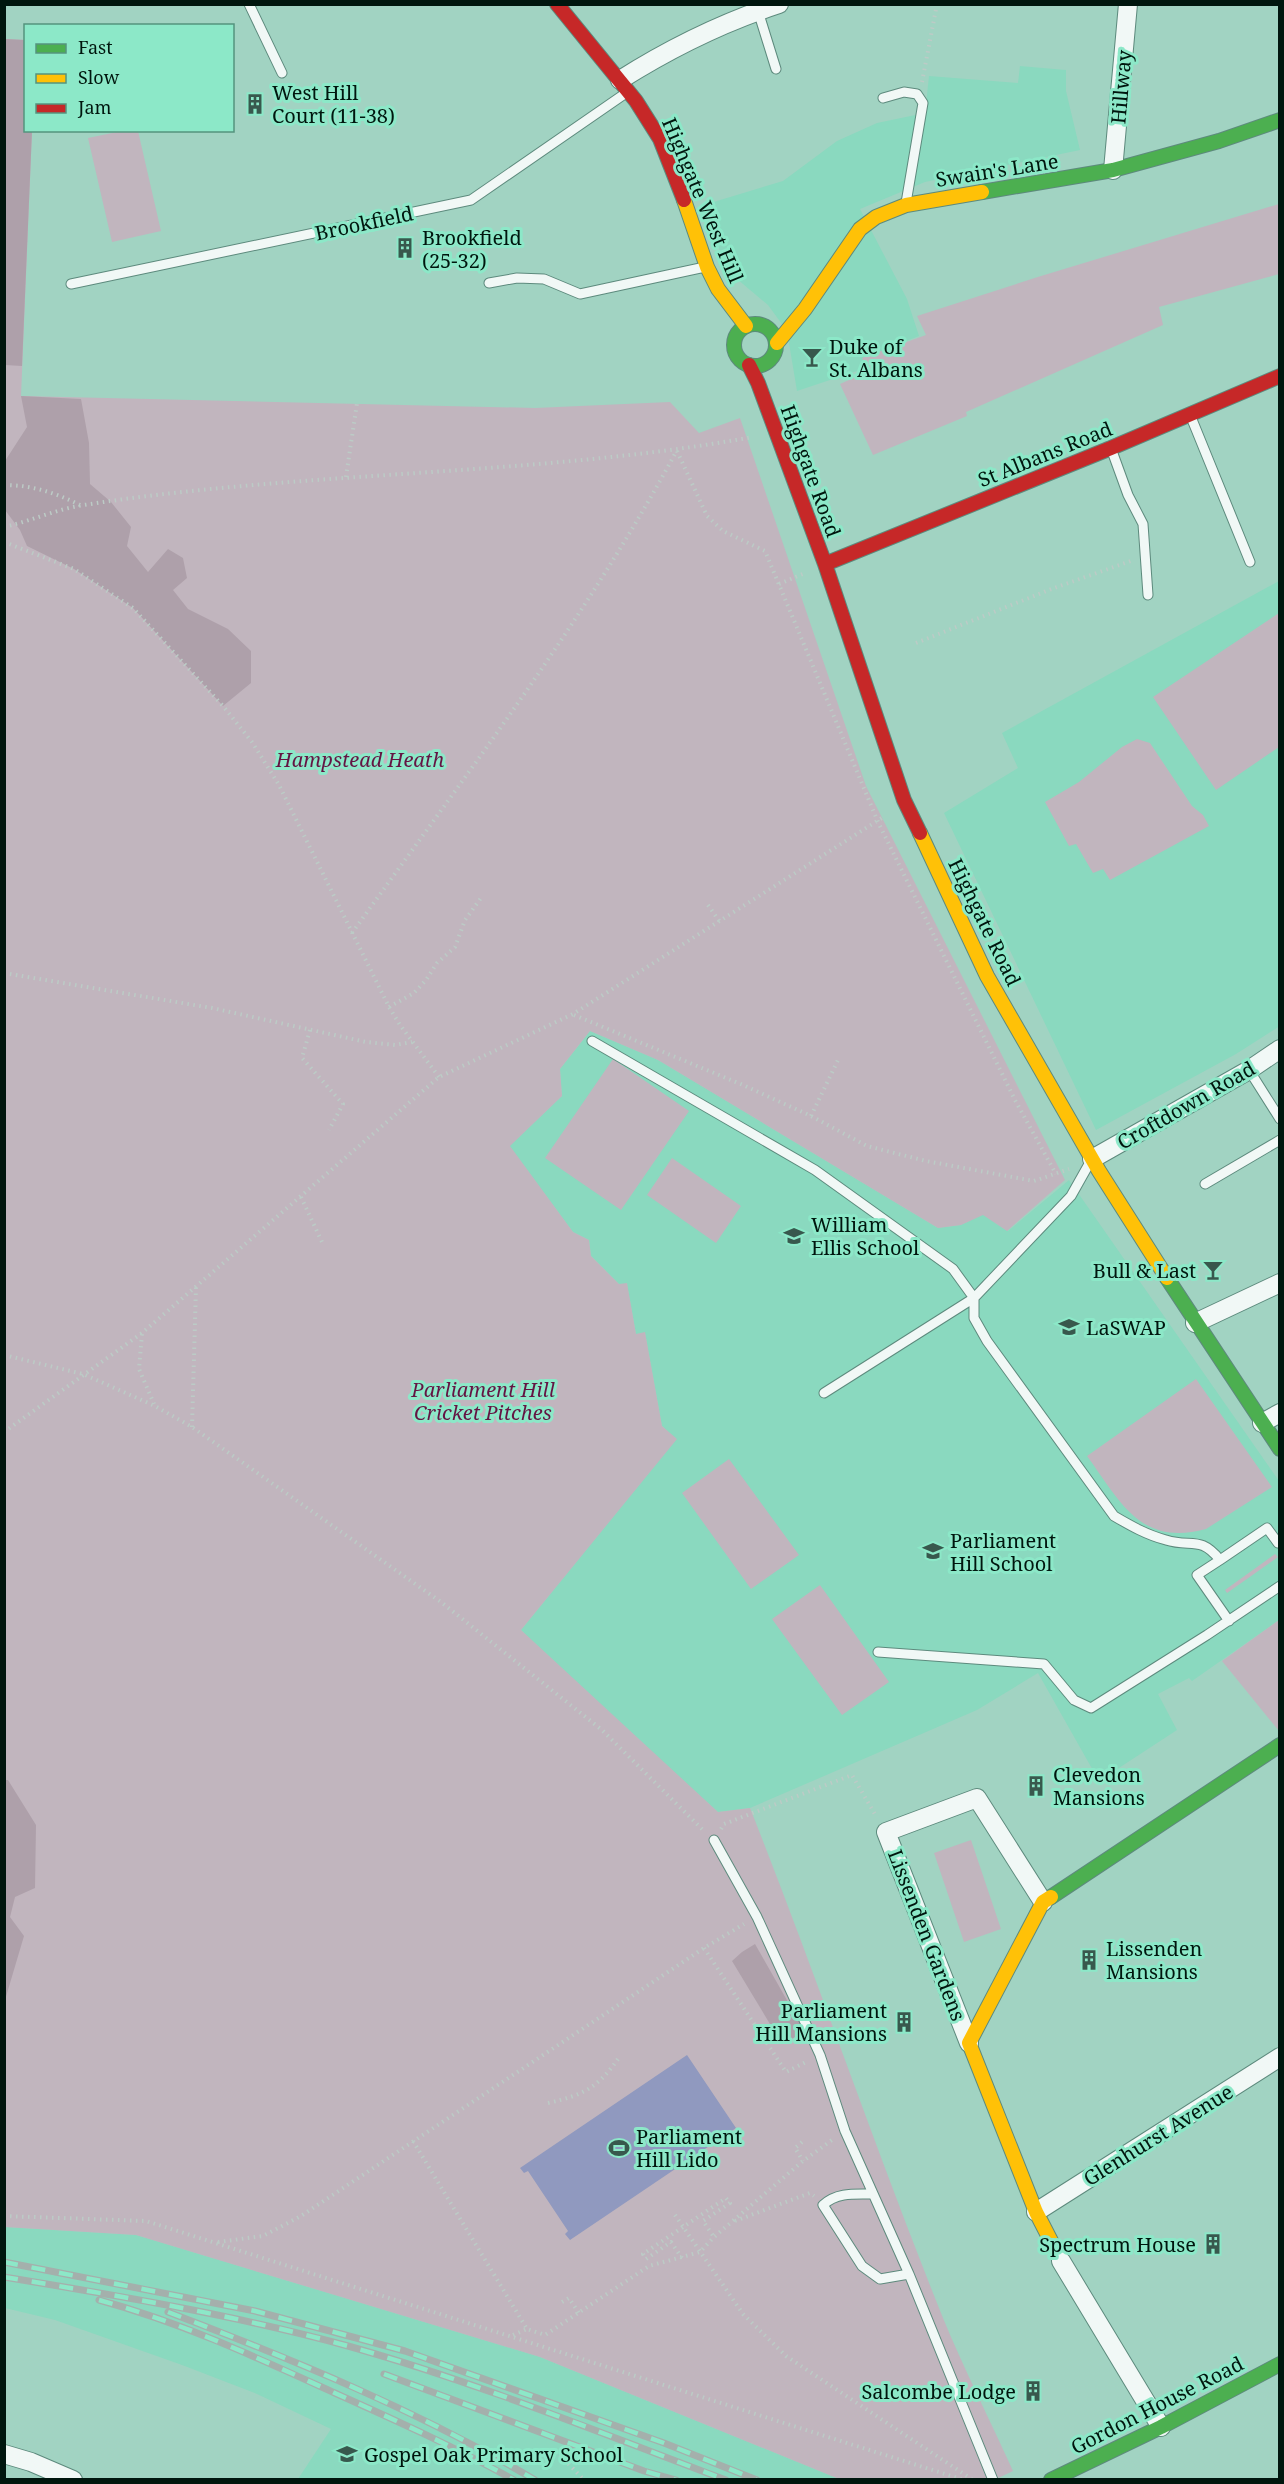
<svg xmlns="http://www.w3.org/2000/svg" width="1284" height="2484" viewBox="0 0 1284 2484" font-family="'Noto Serif',serif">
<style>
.built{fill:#8ad9bf}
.green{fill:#c1b5be}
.forest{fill:#aea0aa}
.water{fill:#9099bf}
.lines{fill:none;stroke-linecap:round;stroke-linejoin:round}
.lane-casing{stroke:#5d8a7d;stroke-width:11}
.street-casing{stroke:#5d8a7d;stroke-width:20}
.fast-casing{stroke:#5d8a7d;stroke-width:16}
.slow-casing{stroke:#5d8a7d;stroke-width:16}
.jam-casing{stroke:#5d8a7d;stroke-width:16}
.path{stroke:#bccbc6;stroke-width:4;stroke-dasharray:1.5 4.5;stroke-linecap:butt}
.lane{stroke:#f1f8f6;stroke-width:9}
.street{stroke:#f1f8f6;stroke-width:18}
.fast{stroke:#4caf50;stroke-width:14}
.slow{stroke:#ffc107;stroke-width:14}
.jam{stroke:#c62828;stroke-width:14}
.rail-casing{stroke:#a4b0ac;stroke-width:7}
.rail{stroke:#8ce8c8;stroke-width:4.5;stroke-dasharray:14;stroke-linecap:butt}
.labels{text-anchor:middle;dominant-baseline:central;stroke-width:6;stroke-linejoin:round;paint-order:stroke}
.street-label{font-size:20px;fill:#00160e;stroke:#8ce8c8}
.poi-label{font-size:20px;fill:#00160e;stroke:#8ce8c8;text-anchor:start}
.park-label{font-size:20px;font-style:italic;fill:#641443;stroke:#8ce8c8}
</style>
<rect width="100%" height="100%" fill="#a1d3c2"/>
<path class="built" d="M1020 66 1066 70V91L1080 150 925 182 860 209 907 299 919 336 863 358 866 368 797 391 787 331 768 305 724 268 707 204 783 181 837 141 877 123 925 113 929 76 1018 83Z
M1279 581 1280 1026 1236 1054 1096 1130 944 813 1018 768 1002 733Z
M590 1031 658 1060 938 1228 961 1225 983 1214 1008 1231 1069 1180 1279 1481V1620L1192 1681 1189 1678 1158 1694 1177 1730 1099 1781 1038 1673 977 1710 750 1808 718 1812 592 1699 521 1630 676 1439 662 1426 645 1333 636 1334 627 1284H619L591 1256 589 1240 573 1232 509 1146 562 1096 560 1069Z
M4 2227 136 2235 540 2357 839 2479H298L331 2429 257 2394 182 2365 55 2320 5 2308Z"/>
<path class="green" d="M5 39 25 40 26 130 32 131 21 396 535 408 670 402 699 433 740 418 866 786 1065 1180 1007 1231 983 1215 961 1225 938 1228 658 1060 590 1031 560 1069 562 1096 510 1146 573 1232 589 1240 591 1256 619 1284 627 1283 636 1334 645 1332 662 1426 677 1439 521 1630 718 1812 750 1808C817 1977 875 2149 943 2318 964 2369 990 2420 1013 2471L994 2480 839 2479 540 2357 136 2235 5 2227Z
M122 131H138L161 231 112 242 88 138Z
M1279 204V274L1159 307 1163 325 966 412 967 416 873 455 840 384 869 371 862 358 926 335 917 316 1041 276Z
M1279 613V747L1216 790 1153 697Z
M1137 739 1150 743 1192 806 1203 815 1209 826 1110 880 1103 869 1093 873 1076 844 1069 846 1045 802 1079 782 1122 747Z
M613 1059 689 1111 621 1210 545 1158Z
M672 1158 741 1206 716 1243 647 1195Z
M1196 1379 1272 1487 1206 1529C1140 1547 1120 1501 1087 1456Z
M729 1459 799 1555 751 1589 682 1493Z
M1275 1554 1278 1557 1227 1593 1225 1590Z
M820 1585 889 1682 842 1715 772 1619Z
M1279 1620V1731L1222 1661Z
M971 1840 1001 1929 964 1942 934 1853Z"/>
<path class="forest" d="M5 39 25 40 26 130 32 131 22 366 5 365Z
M21 396 81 399 89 443 90 484 111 502 131 527 127 546 148 572 168 549 183 558 187 578 173 590 188 609 228 629 251 651V683L223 706 133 608 74 569 27 546 20 530 5 510V461L27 427Z
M5 1780H8L36 1825 35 1888 15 1897 10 1917 24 1936 5 2000Z
M755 1944 805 2032 782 2044 732 1961 742 1952Z"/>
<path class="water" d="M687 2055 736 2128 570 2240 565 2234 568 2231 528 2171 524 2173 520 2168Z"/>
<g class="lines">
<g class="lane-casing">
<path id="lane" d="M249 4 282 73
M758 11 776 69
M883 98 904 92 917 94 923 103 906 203
M489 283 517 278 544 279 580 294 705 267
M71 284 471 200 626 93
M1191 417 1250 562
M1112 451 1128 495 1143 524 1148 595
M592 1041 815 1170 953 1269 974 1298 824 1393
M1249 1070 1280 1119
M1089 1164 1071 1196 974 1298V1318L987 1341 1114 1516C1131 1526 1147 1535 1166 1540 1191 1548 1200 1535 1220 1560L1267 1528 1278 1543
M1205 1184 1280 1140
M1220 1560 1197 1575 1229 1621
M878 1652 1044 1664 1074 1700 1091 1708 1207 1635 1280 1586
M714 1840 757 1917 820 2055 845 2131 909 2274 993 2480
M873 2194C855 2194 837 2192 823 2205L862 2266 880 2279 909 2274"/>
</g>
<g class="street-casing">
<path id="street" d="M620 80C669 49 724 22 779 4
M1113 170 1128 4
M1092 1159 1249 1070 1280 1049
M1195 1323 1280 1283
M1262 1423 1280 1413
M969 2043 886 1832 977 1798 1043 1902
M1036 2212 1280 2057
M1061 2261 1161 2427
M4 2454 31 2462 73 2480"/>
</g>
<g class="fast-casing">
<path id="fast" d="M982 192 1113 170 1219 141 1280 120
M734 345a21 21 0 1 1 42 0a21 21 0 1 1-42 0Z
M1167 1278 1280 1449
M1051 1897 1280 1745
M1051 2480 1161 2427 1280 2364"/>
</g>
<g class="slow-casing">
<path id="slow" d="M684 200 707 267 718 289 746 326
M777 343 805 309 860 229 876 217 906 205 982 192
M920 833 987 976 1099 1171 1167 1278
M1051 1897 1043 1902 969 2043 1036 2212 1053 2245"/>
</g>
<g class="jam-casing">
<path id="jam" d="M557 4 636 101 660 139 684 200
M749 365 758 383 825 564 904 800 920 833
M825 564 1111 448 1280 376"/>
</g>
<path class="path" d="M922 82 937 4
M677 451 707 516 723 531 765 551 878 822 1015 1100 1056 1174
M346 477 357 403
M4 485C32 485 56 493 80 505
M4 527C31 521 57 509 84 505 306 470 532 477 753 437
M4 542 74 569 133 608 223 706 252 742 279 785 389 1007 400 1025 439 1077
M779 584 805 573
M916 643 1054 588 1131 561
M708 905 720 922
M352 933C465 776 584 622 676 452
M4 973 212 1008 366 1042 395 1045 412 1042
M389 1007 414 993 426 980 437 963 455 947 465 920 481 898
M574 1015 743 1085 811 1116 867 1146 926 1161 1034 1181 1069 1169
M310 1030 302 1058 343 1104 329 1130
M811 1116 838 1060
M301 1197 322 1242
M142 1334 139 1369 154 1404
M4 1355 83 1374 155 1406 192 1427 441 1602 602 1730 705 1832
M192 1427 196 1287
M4 1432 142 1333 439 1077 573 1014 885 816
M721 1829 724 1824 852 1775 876 1816
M704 1948 786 2072 808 2061
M548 2103C584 2095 599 2087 620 2056
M413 2141 527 2329 545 2335 649 2266 700 2252 714 2237 803 2161 832 2140
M802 2142 795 2148 803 2161
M675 2215 743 2314 786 2356 973 2480
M4 2216 146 2221 964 2480
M735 2221 810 2193 814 2196
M218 2242 263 2236 301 2216 704 1948 744 1924
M682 2258 671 2242 646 2259 643 2254 726 2198 730 2203 703 2221 714 2237
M562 2302 569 2298 579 2313
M513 2335 527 2329
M560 2455 584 2480"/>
<use href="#lane" class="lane"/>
<use href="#street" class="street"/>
<use href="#fast" class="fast"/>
<use href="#slow" class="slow"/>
<use href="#jam" class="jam"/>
<g class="rail-casing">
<path id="rail" d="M4 2262 255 2311 405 2351 664 2443 757 2480
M4 2277C120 2296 235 2315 348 2346 476 2382 601 2433 726 2480
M99 2300C183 2323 258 2358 337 2394 397 2421 457 2448 514 2480
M168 2312C294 2360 419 2411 535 2480
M384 2374 644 2471 676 2480"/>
</g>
<use href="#rail" class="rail"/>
</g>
<defs>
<g id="building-bare" transform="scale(1.62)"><path d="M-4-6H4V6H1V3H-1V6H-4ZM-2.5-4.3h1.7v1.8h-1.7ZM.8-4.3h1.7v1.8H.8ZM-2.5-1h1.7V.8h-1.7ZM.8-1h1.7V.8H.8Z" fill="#38584d" stroke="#8ce8c8" stroke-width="2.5" paint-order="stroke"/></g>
<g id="bar-bare" transform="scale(1.62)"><path d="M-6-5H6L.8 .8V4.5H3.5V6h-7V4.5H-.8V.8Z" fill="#38584d" stroke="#8ce8c8" stroke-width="2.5" paint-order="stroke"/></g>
<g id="school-bare" transform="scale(1.62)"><path d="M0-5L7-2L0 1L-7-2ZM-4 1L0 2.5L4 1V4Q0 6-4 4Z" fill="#38584d" stroke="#8ce8c8" stroke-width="2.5" paint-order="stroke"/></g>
<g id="university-bare" transform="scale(1.62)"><path d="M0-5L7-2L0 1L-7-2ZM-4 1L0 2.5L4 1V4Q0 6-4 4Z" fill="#38584d" stroke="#8ce8c8" stroke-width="2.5" paint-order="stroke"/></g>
<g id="stadium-bare" transform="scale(1.62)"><path d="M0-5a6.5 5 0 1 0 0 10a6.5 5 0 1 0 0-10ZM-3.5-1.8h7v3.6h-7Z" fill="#38584d" stroke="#8ce8c8" stroke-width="2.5" paint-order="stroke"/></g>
</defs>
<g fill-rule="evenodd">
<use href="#building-bare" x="255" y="104"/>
<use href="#building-bare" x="405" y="248"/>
<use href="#bar-bare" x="812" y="357"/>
<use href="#school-bare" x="794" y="1236"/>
<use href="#bar-bare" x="1213" y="1270"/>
<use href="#university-bare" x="1069" y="1327"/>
<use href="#school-bare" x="933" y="1551"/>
<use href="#building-bare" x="1036" y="1786"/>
<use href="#building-bare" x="1089" y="1960"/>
<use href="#building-bare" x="904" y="2022"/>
<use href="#stadium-bare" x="619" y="2148"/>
<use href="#building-bare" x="1213" y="2244"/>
<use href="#building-bare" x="1033" y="2391"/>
<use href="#school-bare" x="347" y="2454"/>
</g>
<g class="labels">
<g class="street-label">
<text transform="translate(1121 87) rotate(-85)">Hillway</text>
<text transform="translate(997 170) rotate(-9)">Swain's Lane</text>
<text transform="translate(703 200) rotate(67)">Highgate West Hill</text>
<text transform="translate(364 223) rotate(-12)">Brookfield</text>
<text transform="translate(1045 454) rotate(-22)">St Albans Road</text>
<text transform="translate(811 471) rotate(70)">Highgate Road</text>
<text transform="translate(985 922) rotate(64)">Highgate Road</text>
<text transform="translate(1186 1105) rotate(-30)">Croftdown Road</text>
<text transform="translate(927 1935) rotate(69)">Lissenden Gardens</text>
<text transform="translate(1158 2135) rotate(-32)">Glenhurst Avenue</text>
<text transform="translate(1157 2405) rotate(-27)">Gordon House Road</text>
</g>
<g class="poi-label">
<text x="272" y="92">West Hill<tspan x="272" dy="23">Court (11-38)</tspan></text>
<text x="422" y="237">Brookfield<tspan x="422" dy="23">(25-32)</tspan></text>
<text x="829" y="346">Duke of<tspan x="829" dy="23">St. Albans</tspan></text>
<text x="811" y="1224">William<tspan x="811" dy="23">Ellis School</tspan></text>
<text x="1196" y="1270" text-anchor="end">Bull &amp; Last</text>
<text x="1086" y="1327">LaSWAP</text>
<text x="950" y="1540">Parliament<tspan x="950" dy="23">Hill School</tspan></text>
<text x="1053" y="1774">Clevedon<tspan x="1053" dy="23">Mansions</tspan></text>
<text x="1106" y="1948">Lissenden<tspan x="1106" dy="23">Mansions</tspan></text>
<text x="887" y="2010" text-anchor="end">Parliament<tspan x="887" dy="23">Hill Mansions</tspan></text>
<text x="636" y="2136">Parliament<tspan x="636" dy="23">Hill Lido</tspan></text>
<text x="1196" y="2244" text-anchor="end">Spectrum House</text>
<text x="1016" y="2391" text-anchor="end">Salcombe Lodge</text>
<text x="364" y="2454">Gospel Oak Primary School</text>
</g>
<g class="park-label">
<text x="360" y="759">Hampstead Heath</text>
<text x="483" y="1389">Parliament Hill<tspan x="483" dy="23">Cricket Pitches</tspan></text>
</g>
</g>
<rect width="1284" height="2484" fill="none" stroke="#00160e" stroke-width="12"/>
<rect x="24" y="24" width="210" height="108" fill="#8ce8c8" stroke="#54947e" stroke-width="1.5"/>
<rect x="36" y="44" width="30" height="9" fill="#4caf50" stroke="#54947e" stroke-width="1.5"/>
<text x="78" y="54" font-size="18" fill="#00160e">Fast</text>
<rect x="36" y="74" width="30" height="9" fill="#ffc107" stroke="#54947e" stroke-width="1.5"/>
<text x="78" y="84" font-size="18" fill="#00160e">Slow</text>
<rect x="36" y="104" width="30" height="9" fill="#c62828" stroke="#54947e" stroke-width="1.5"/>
<text x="78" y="114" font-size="18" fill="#00160e">Jam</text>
</svg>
